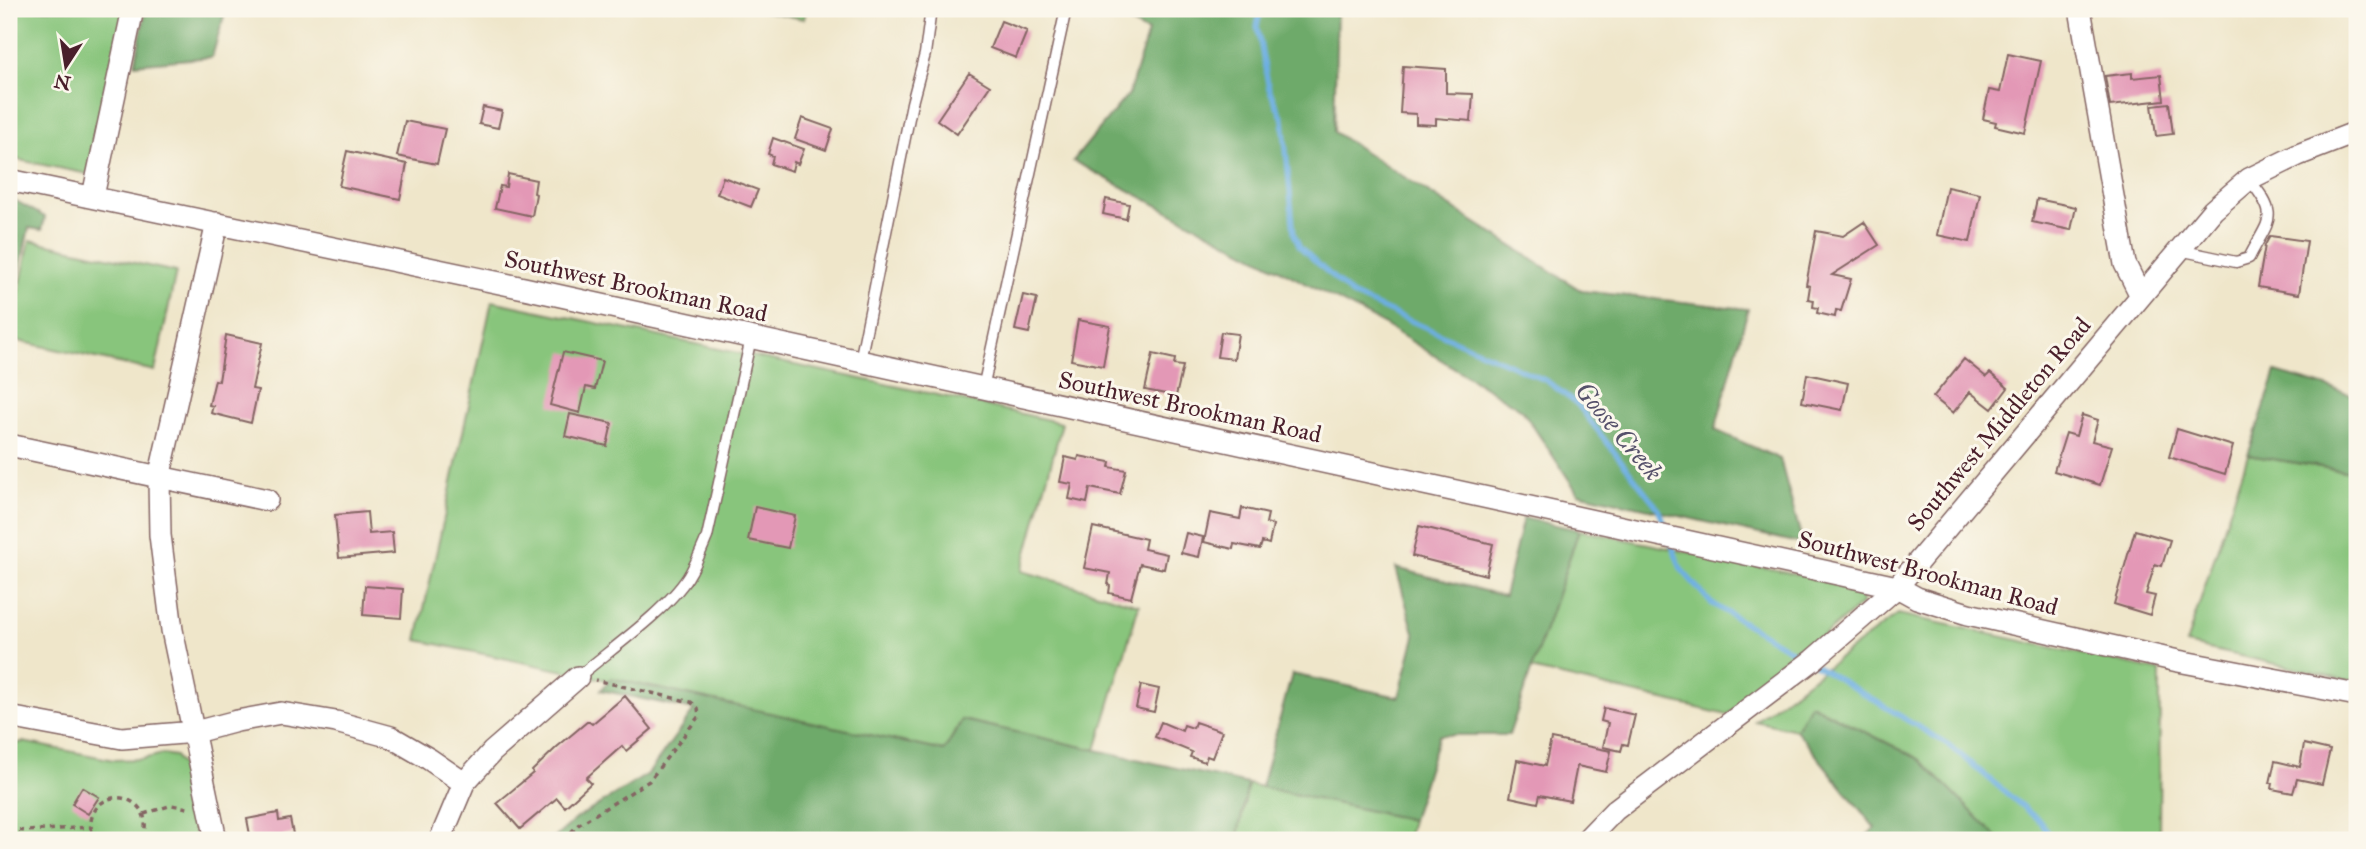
<svg xmlns="http://www.w3.org/2000/svg" width="2366" height="849" viewBox="0 0 2366 849" font-family="'IM FELL Great Primer',serif">
<style>
.green{fill:#88c57b;stroke:#697253;stroke-width:2}
.forest{fill:#6eaa6b;stroke:#5c644b;stroke-width:2}
.lines{fill:none;stroke-linecap:round;stroke-linejoin:round}
.stream{stroke:#6dafe2;stroke-width:5}
.building{fill:#e398b6}
.lane-casing{stroke:#846563;stroke-width:13}
.street-casing{stroke:#846563;stroke-width:24}
.path{stroke:#846563;stroke-width:3.5;stroke-dasharray:5 5;stroke-linecap:butt}
.lane{stroke:#fff;stroke-width:10}
.street{stroke:#fff;stroke-width:21}
.labels{text-anchor:middle;dominant-baseline:central;stroke-width:6;stroke-linejoin:round;paint-order:stroke}
.street-label{font-size:24px;fill:#4a1f2b;stroke:#fbf7ec}
.water-label{font-size:26px;font-style:italic;fill:#56516b;stroke:#fbf7ec}
</style>
<rect width="100%" height="100%" fill="#fbf7ec"/>
<filter id="ink" filterUnits="userSpaceOnUse"><feTurbulence type="fractalNoise" baseFrequency=".0143" numOctaves="2"/><feDisplacementMap in="SourceGraphic" scale="14" xChannelSelector="R" yChannelSelector="G"/><feConvolveMatrix kernelMatrix="1 2 1 2 8 2 1 2 1" color-interpolation-filters="sRGB"/></filter>
<filter id="wash" filterUnits="userSpaceOnUse"><feTurbulence type="fractalNoise" baseFrequency=".00686" numOctaves="4" result="noise"/><feDisplacementMap in="SourceGraphic" scale="28" xChannelSelector="R" yChannelSelector="G"/><feGaussianBlur stdDeviation="1.57" result="paint"/><feColorMatrix in="noise" values="0 0 0 0 0 0 0 0 0 0 0 0 0 0 0 0 0 1.4 0 .05"/><feComposite in="paint" operator="in"/></filter>
<g filter="url(#wash)">
<rect width="100%" height="100%" fill="#efe6ca"/>
<path class="green" d="M9 9H126L88 174 9 158Z
M754 9H806L804 19Z
M30 240 176 272 155 371 9 339Z
M492 301 947 397 1062 423 1022 571 1139 605 1096 750 962 720 944 751 417 640Z
M2248 455 2357 473V682L2186 644Z
M1579 530 1861 587 1862 604 1727 715 1531 669Z
M1898 614 2160 671 2159 840H2000L1919 759 1811 704 1796 730 1755 721Z
M23 742 114 760 142 759 163 754 175 756 181 765 196 840H9V753L14 744Z
M1248 784 1412 820 1407 840H1237Z"/>
<path class="forest" d="M146 9H226L212 57 135 64Z
M1103 9H1337L1334 132 1582 291 1748 309 1715 430 1780 459 1803 544 1578 493 1522 410 1385 325 1073 161 1129 93 1148 32Z
M9 197 45 217 42 230 29 228 9 318Z
M2276 372 2357 396V473L2248 455Z
M1523 518 1579 530 1509 735H1439L1412 820 1261 787 1292 674 1399 697 1415 636 1396 568 1504 596Z
M611 678 944 751 962 720 1248 784 1237 840H552L576 819 648 774 694 710 601 690Z
M1810 704 1919 759 2000 840H1862L1875 828 1796 730Z"/>
<g class="lines">
<path class="stream" d="M1261 9 1257 26 1269 89 1283 119 1294 234 1300 247 1352 295 1547 381 1577 404 1658 508 1667 532
M1672 545 1681 569 1711 603 1807 660
M1815 665 1949 745 2042 823 2053 840"/>
</g>
<g id="blocks">
<path class="building" d="M1001 21 1027 31 1016 58 990 48Z
M2008 54 2041 61 2025 133 1995 126 1996 122 1983 119 1989 90 2000 92Z
M1403 66 1446 69V93L1473 94 1471 121 1436 118V125L1416 124V114L1400 113Z
M969 73 990 86 957 134 937 120Z
M2132 73V78L2161 75 2164 100 2110 106 2105 76Z
M2169 103 2173 134 2156 136 2152 105Z
M483 107 502 111 498 128 479 124Z
M802 118 833 129 826 150 795 139Z
M405 121 445 129 437 164 397 156Z
M773 138 804 149 798 164 794 162 792 171 771 164 773 156 768 154Z
M347 151 407 164 400 199 339 186Z
M508 174 536 180 534 193 536 194 532 216 495 208 500 186 506 187Z
M723 177 758 190 751 207 717 194Z
M1947 187 1980 194 1970 242 1937 235Z
M1106 199 1129 204 1126 219 1103 214Z
M2037 199 2076 207 2071 230 2032 222Z
M1864 222 1879 245 1832 275 1851 279 1841 311 1836 310 1835 317 1817 313 1818 308 1813 307 1814 300 1808 299 1810 286 1806 285 1816 231 1843 236Z
M2270 236 2307 241 2299 294 2258 287 2265 245Z
M1023 295 1037 298 1029 333 1015 330Z
M1078 320 1110 326 1103 366 1071 360Z
M1221 332 1238 334 1234 359 1217 357Z
M226 335 262 343 252 389 258 390 251 423 211 413 213 406 209 405 215 380 219 381Z
M563 352 602 361 595 389 586 387 580 413 550 405Z
M1153 354 1175 359 1174 365 1183 366 1176 396 1145 390Z
M1964 359 1986 377 1990 373 2008 388 1992 409 1970 392 1953 413 1933 397Z
M1807 374 1848 383 1842 410 1802 402Z
M570 414 612 423 607 446 565 436Z
M2082 415 2098 420 2092 441 2112 446 2100 485 2054 471 2066 433 2076 436Z
M2177 429 2233 446 2225 474 2169 457Z
M1079 456 1110 462 1109 467 1126 470 1120 494 1090 488 1087 503 1069 499 1072 484 1060 482 1065 457 1078 460Z
M755 507 795 516 788 548 748 540Z
M1242 508 1268 514 1266 523 1273 525 1269 544 1262 542 1260 549 1234 544 1233 549 1204 542 1210 513 1240 519Z
M367 512 369 534 392 532 394 553 339 558 335 515Z
M1419 526 1493 544 1486 575 1412 556Z
M1093 527 1146 539 1144 549 1167 554 1164 569 1140 564 1131 598 1109 593 1110 586 1108 585 1110 573 1084 568Z
M2135 530 2170 540 2162 566 2155 564 2146 594 2155 596 2150 615 2114 604Z
M1186 533 1203 537 1199 557 1181 553Z
M365 586 403 589 401 618 363 615Z
M1141 685 1159 689 1154 712 1136 708Z
M625 696 652 729 626 751 622 746 586 778 591 783 565 807 557 798 520 829 497 803 533 773 532 771 557 747 588 721 592 724Z
M1604 708 1635 715 1628 745 1623 744 1621 751 1603 747 1608 723 1601 721Z
M1161 722 1182 731 1184 725 1193 728 1195 722 1222 731 1212 758 1207 756 1205 762 1190 757 1192 752 1155 737Z
M1551 739 1611 751 1606 772 1577 766 1570 801 1540 795 1538 803 1510 797 1517 760 1545 766Z
M2304 744 2330 750 2322 784 2297 779 2293 793 2272 789 2273 783H2270L2275 761 2300 767Z
M82 787 99 797 88 814 72 804Z
M278 813 279 821 290 819 293 834 281 837 282 840H251L247 819Z"/>
</g>
</g>
<g filter="url(#ink)">
<use href="#blocks" fill-opacity="0" stroke="#846563" stroke-width="2"/>
<g class="lines">
<g class="lane-casing">
<path id="lane" d="M2179 250 2236 262 2249 258C2270 217 2280 218 2249 179
M860 361 912 103 925 54 931 9
M983 388 1066 9
M578 677C611 649 666 611 688 577 696 564 701 551 707 537L751 338"/>
</g>
<g class="street-casing">
<path id="street" d="M2080 9 2125 264 2141 296
M9 180 524 288 1897 587 1917 598 1968 614 2178 661 2357 695
M93 196 133 9
M9 445 267 500
M9 717 122 738 195 732 237 721 281 713 336 722 391 737 429 759 464 783
M216 840 172 630 160 535 159 478 217 223
M440 840 464 783 492 752 578 677
M1586 840 1615 810 1813 660 1897 587 2213 210 2249 179 2298 155 2357 132"/>
</g>
<path class="path" d="M144 814 172 805 192 809
M9 830 27 831 91 827
M96 840C91 832 89 823 93 814 109 780 160 804 141 840
M564 840 578 825 649 781 699 716 698 708 691 702 595 680"/>
<use href="#lane" class="lane"/>
<use href="#street" class="street"/>
</g>
</g>
<g class="labels">
<g class="street-label">
<text transform="translate(636 286) rotate(12)">Southwest Brookman Road</text>
<text transform="translate(1190 407) rotate(12)">Southwest Brookman Road</text>
<text transform="translate(1999 424) rotate(-50)">Southwest Middleton Road</text>
<text transform="translate(1928 573) rotate(15)">Southwest Brookman Road</text>
</g>
<g class="water-label">
<text transform="translate(1619 431) rotate(50)">Goose Creek</text>
</g>
</g>
<rect width="2366" height="849" fill="none" stroke="#fbf7ec" stroke-width="35"/>
<g transform="translate(66 66) rotate(192)" stroke="#fbf7ec" stroke-width="5" paint-order="stroke">
<path d="M0-5L12 26L0 18L-12 26Z" fill="#4a1f2b"/>
<text y="-10" font-size="19" font-weight="bold" text-anchor="middle" fill="#4a1f2b">N</text>
</g>
</svg>
